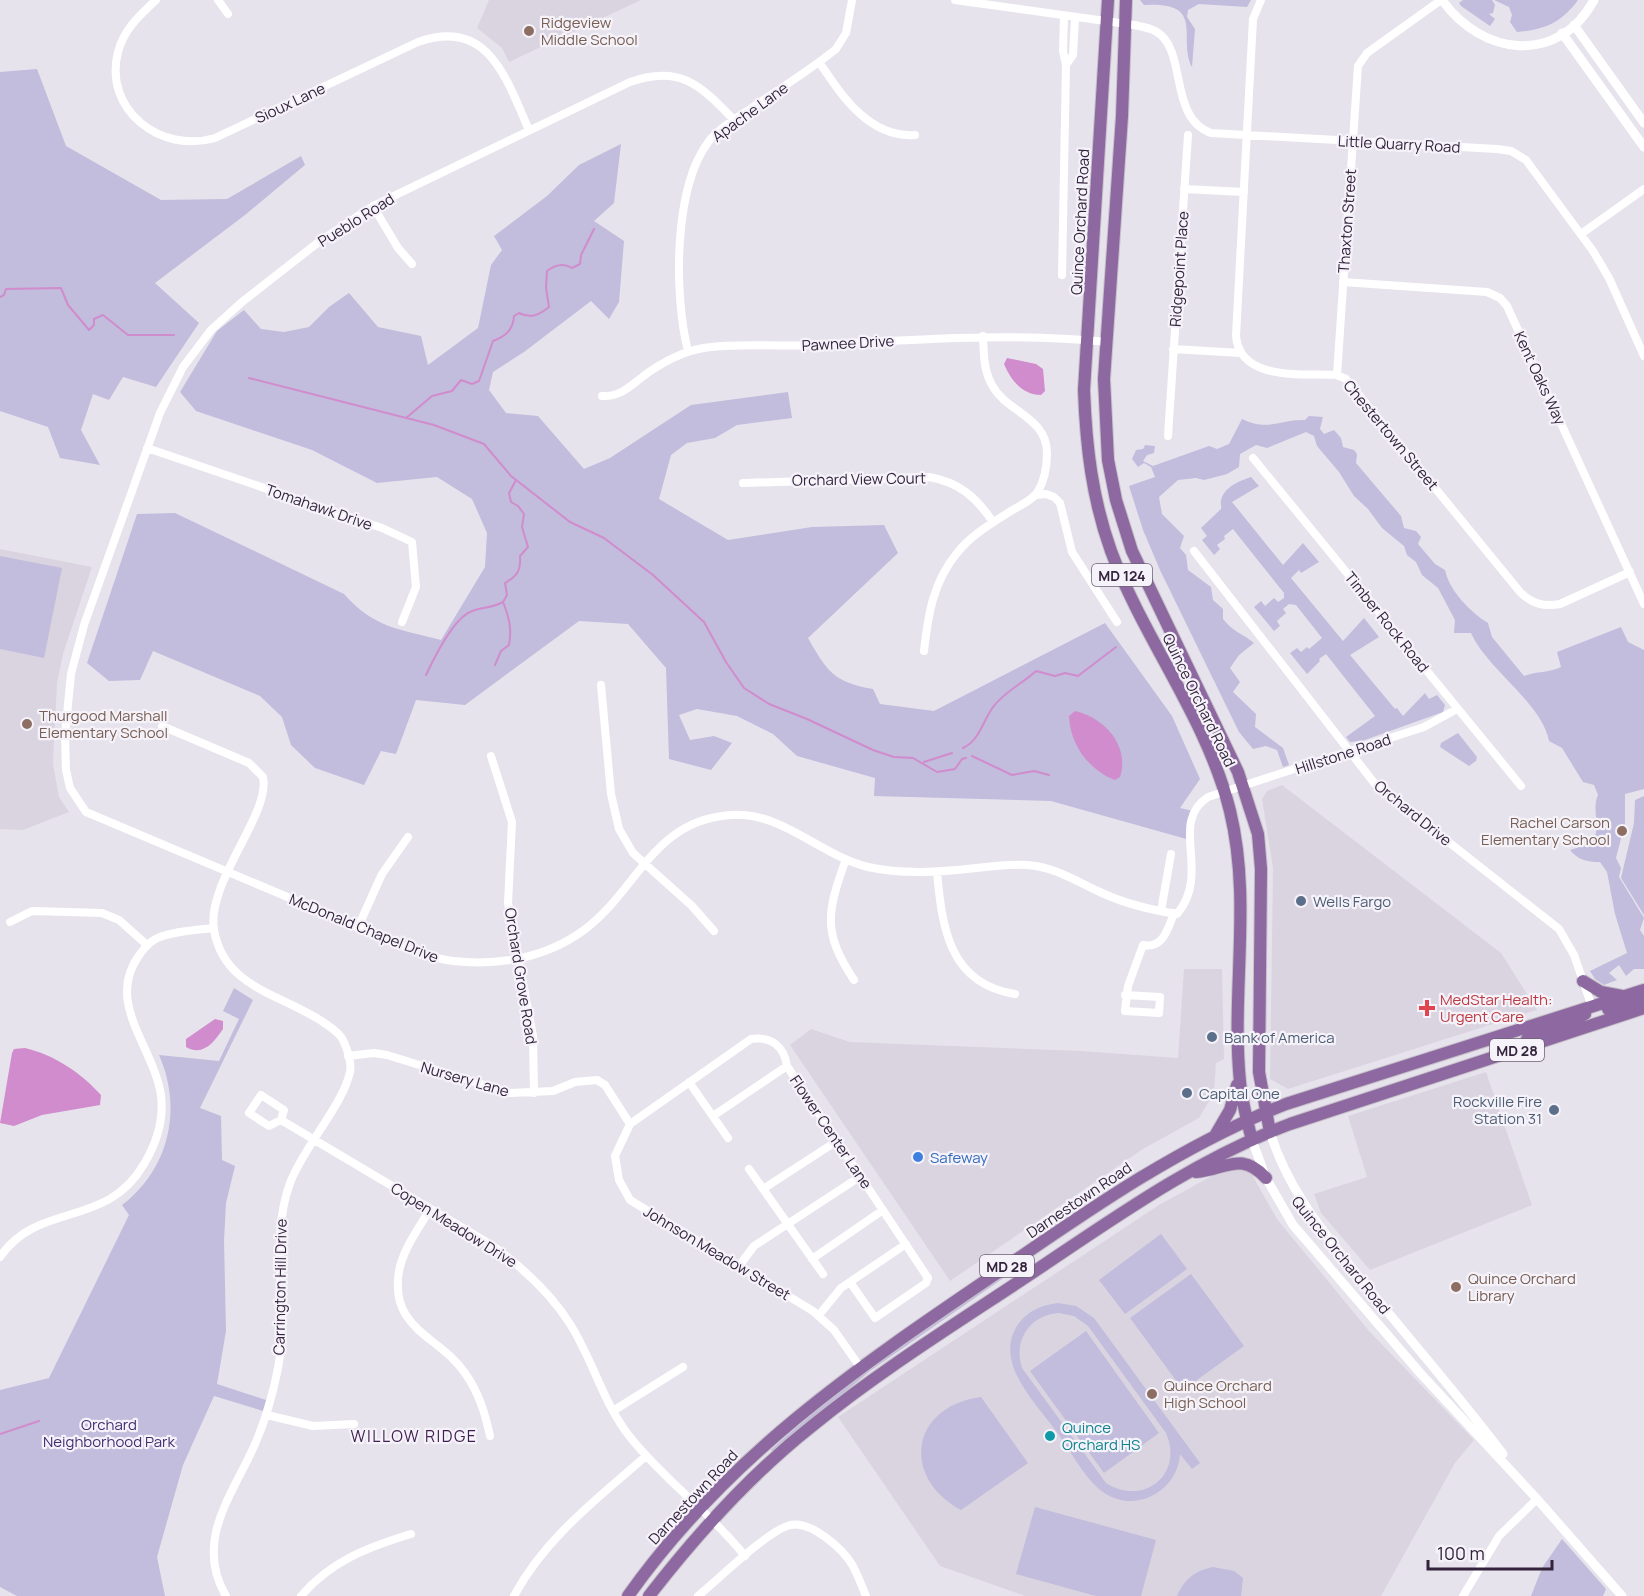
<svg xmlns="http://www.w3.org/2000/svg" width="1644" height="1596" viewBox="0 0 1644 1596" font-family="Manrope,sans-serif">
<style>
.built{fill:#dad4e0}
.green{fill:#c2bcdd;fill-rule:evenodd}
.water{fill:#d08ccc}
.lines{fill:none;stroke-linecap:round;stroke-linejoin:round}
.stream{stroke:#d08ccc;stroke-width:2}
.primary-casing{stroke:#c6c1c9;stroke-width:14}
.minor{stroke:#fff;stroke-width:8}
.tertiary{stroke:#fff;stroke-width:9}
.primary{stroke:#8d68a1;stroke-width:12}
.education-dot{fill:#8d6e63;stroke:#f5f3f9;stroke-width:2}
.service-dot{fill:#5c6f8a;stroke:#f5f3f9;stroke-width:2}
.health-dot{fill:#e0444e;stroke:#f5f3f9;stroke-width:2}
.shop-dot{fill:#3f7fe0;stroke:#f5f3f9;stroke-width:2}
.culture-dot{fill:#0f9aa8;stroke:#f5f3f9;stroke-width:2}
.labels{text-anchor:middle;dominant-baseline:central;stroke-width:4.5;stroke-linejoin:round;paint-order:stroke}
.shield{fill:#f5f3f9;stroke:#6e6175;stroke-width:1.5}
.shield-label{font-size:14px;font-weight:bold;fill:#34233d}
.education-label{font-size:15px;fill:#785e54;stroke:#f5f3f9;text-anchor:start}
.street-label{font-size:15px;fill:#34233d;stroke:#f5f3f9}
.service-label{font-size:15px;fill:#4e5e75;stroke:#f5f3f9;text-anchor:start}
.health-label{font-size:15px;fill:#be3a42;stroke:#f5f3f9;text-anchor:start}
.shop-label{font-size:15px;fill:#366cbe;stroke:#f5f3f9;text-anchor:start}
.park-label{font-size:15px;fill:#422e73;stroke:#f5f3f9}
.culture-label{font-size:15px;fill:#0d838f;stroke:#f5f3f9;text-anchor:start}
.neighbourhood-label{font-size:16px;letter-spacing:1.5px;fill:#3f1f4f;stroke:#f5f3f9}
</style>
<rect width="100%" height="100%" fill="#e7e3ec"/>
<path class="built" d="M489 0H641L509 62 502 48 477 28Z
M0 549 92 567 63 654 57 683 53 764 59 797 69 812 23 830 0 829Z
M1282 785 1501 953 1537 1010 1288 1089 1270 1079 1273 868 1262 799 1267 791Z
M1184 969H1222L1224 1059 1216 1063 1214 1093 1199 1118 1143 1149 950 1281 790 1045 811 1029 850 1042 1081 1051 1178 1058Z
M1486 1072 1532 1205 1370 1270 1321 1213 1314 1194 1367 1177 1348 1116Z
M1238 1166 1251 1173 1277 1219 1369 1331 1474 1440 1455 1463 1381 1596H1025L940 1566 838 1417 1159 1205 1228 1167Z"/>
<path class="green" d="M1140 0H1251L1247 7 1199 4 1188 10 1187 17 1195 29 1192 67C1177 38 1207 1 1144 5Z
M1463 0H1492L1495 5 1493 13 1489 14 1495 19 1490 26 1461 6 1459 3Z
M1494 0H1578C1562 22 1545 30 1517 32L1510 22 1512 15 1509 7Z
M37 69 66 146 161 200 227 199 301 156 305 165 245 215 155 283 199 323 156 387 123 377 109 400 93 394 81 430 100 465 60 458 48 427 0 411V72Z
M621 144 614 203 594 221 624 241 619 302 609 319 591 301 524 352 493 372 489 390 506 413 538 416 584 469 610 458 691 405 788 392 792 418 737 425 715 438 687 443 671 455 659 499 728 540 812 527 884 525 898 553 808 638C827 671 833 682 873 689L880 704 934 711 1105 623 1172 716 1200 779 1180 808 1193 811 1190 840 1051 801 874 796 875 778 797 756 773 734 737 716 697 709 679 715 690 740 714 736 732 743 711 770 669 759 666 668 628 624 579 621 465 705 416 700 396 754 381 751 364 785 315 768 291 745 282 717 260 696 153 651 140 680 109 681 87 663 137 514 175 513 344 594C374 628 399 629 441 640L485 567 487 533 472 499 437 477 377 483 312 450 196 411 180 392 217 331 244 310 261 329 284 332 309 327 329 307 349 293 378 327 421 336 428 365 478 328 491 265 502 250 494 236 547 196 579 165Z
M1309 416 1323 417 1320 429 1324 434 1334 430 1341 438 1343 447 1354 450 1357 454 1356 463 1401 516 1404 528 1416 531 1421 537 1418 544 1435 564 1445 570C1449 590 1470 612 1488 623L1492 637 1524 676C1537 671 1548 673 1561 667L1557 652 1621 627 1628 642 1644 650V789L1625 794V823L1616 858 1621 868 1619 877 1644 918 1640 930 1644 936V969H1634L1626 976 1619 965 1609 973 1617 980 1604 985 1595 979 1590 971 1627 953 1615 914 1607 872 1600 862C1587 862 1578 860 1570 850L1592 843C1602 827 1591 810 1598 795L1594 785 1583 782 1562 748 1549 741C1542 703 1487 669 1471 633H1454L1455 620 1438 588 1422 575 1416 562 1407 555 1404 546 1382 528 1368 509 1354 496 1339 472 1317 446 1314 436 1306 432 1267 448 1256 445 1240 454 1239 467 1227 474 1204 480 1196 478 1178 480 1159 497 1162 514 1184 536 1180 548 1186 555 1188 570 1211 587 1213 600 1223 609V619C1233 632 1242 633 1254 643L1239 655 1230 668 1240 682 1233 692 1256 714 1255 727 1283 748 1289 765 1283 767 1277 750 1266 746 1253 749 1239 732 1160 570 1143 530 1129 486 1155 477 1151 467 1144 463 1138 467 1132 459 1136 450 1143 449 1145 445 1155 446 1154 453 1147 455 1143 461 1153 466 1209 446 1217 449 1229 444 1242 419C1269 432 1279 419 1305 420Z
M1251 477 1259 486 1232 502 1283 565 1303 543 1319 562 1301 573 1299 570 1291 578 1343 641 1364 618 1379 637 1350 655 1395 709 1397 708 1403 716 1425 693 1429 699 1437 695 1445 705 1443 712 1362 741 1350 742 1346 737 1375 716 1326 654 1319 659 1320 661 1307 674 1290 653 1297 648 1301 652 1307 647 1309 649 1322 638 1296 605 1289 604 1283 609 1286 613 1277 621 1280 626 1274 631 1254 607 1261 601 1265 606 1274 598 1278 602 1284 598V593L1233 529 1224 536 1225 539 1217 545 1220 549 1214 555 1202 540 1207 536 1201 528 1221 509C1222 506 1220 503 1221 500 1225 486 1240 481 1251 477Z
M0 556 62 568 44 658 0 649Z
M1458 733 1477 757 1476 761 1469 766 1440 747 1441 743Z
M1644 796V915L1621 878 1634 823 1635 800Z
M234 988 253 1000 200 1108 221 1116 222 1160 235 1166 226 1203 224 1240 226 1331 217 1384 266 1400 263 1411 214 1396 183 1465 157 1557 165 1596H17L0 1587V1390L49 1378 129 1215 122 1205C169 1169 183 1109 159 1055L219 1061 239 1019 223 1011Z
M1161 1234 1187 1269 1125 1314 1099 1280Z
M1025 1263 870 1371 773 1452 771 1450C843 1384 925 1329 1006 1274Z
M1191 1274 1244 1346 1183 1390 1130 1318Z
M1058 1303 1076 1306 1094 1318 1200 1463 1192 1469 1180 1454C1178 1491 1135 1515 1103 1492 1085 1479 1072 1453 1059 1435 1037 1404 991 1362 1019 1323 1029 1310 1042 1305 1058 1303ZM1059 1313 1074 1316 1088 1326 1166 1433C1184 1474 1144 1507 1106 1483L1022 1368C1013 1340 1030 1315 1059 1313Z
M1086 1331 1159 1433 1104 1473 1030 1371Z
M981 1397 1028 1463 961 1510C900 1477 911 1406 981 1397Z
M1035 1507 1156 1540 1141 1596H1096L1016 1574Z
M1562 1539 1606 1589 1603 1596H1531L1542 1568Z
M1213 1567 1234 1571 1243 1578 1241 1596H1177C1185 1579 1194 1571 1213 1567Z"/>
<path class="water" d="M1007 358 1036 364 1043 369 1045 391 1041 395C1023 395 1011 381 1004 364Z
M1075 711C1105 718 1130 746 1120 777L1115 780C1089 770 1070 745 1069 716Z
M215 1019 223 1021V1029C214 1042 203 1057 186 1047V1039Z
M25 1048C55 1055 81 1073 101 1095L100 1105 42 1115 14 1126 0 1123 12 1053 14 1049Z"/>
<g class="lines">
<path class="stream" d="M0 297 4 295 6 289 61 288 68 305 89 330 94 325V319L103 315 128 335H174
M249 378 434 425 484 444 511 476 570 522 604 538 653 575 704 622 726 662 744 688 769 704 807 719 873 750 894 757 913 758 937 772 955 769 962 759 966 758
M406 418 432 396 452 391 461 380 472 384 479 381 493 341C506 336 513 330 514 316L519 313C531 319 539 315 549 307L546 288 547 271C555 265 564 263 572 268L580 264 581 255 594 229
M495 665 501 651 509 645C512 628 509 617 503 602L507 595 505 583C517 576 521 571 520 556L528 547 522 527 524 514 518 506 511 502 509 493 516 480
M426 675C434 658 454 617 472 611 483 607 492 608 503 602
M963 748C979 741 983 721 993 707 1005 691 1022 684 1036 671L1055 676 1065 673 1078 676 1116 647
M972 756 1012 775 1034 771 1049 775
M924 762 952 753
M0 1434 39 1421"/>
<g class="primary-casing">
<path id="primary" d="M1108 0 1084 390C1086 446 1092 498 1111 551 1144 640 1207 718 1230 811 1252 901 1231 991 1240 1082 1242 1101 1247 1121 1252 1140
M1126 0 1122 116 1104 379 1108 460 1116 500 1132 551 1238 772 1258 834 1261 869 1259 1072 1270 1132
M1583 981 1601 992 1622 996
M1608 1009 1644 1000
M1527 1039 1567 1024 1585 1014
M1216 1134 1230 1110 1237 1085
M1196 1172C1226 1169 1241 1151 1266 1178
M628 1596C728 1455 857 1368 997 1273 1090 1209 1180 1146 1286 1104L1644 990
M649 1596C697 1534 750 1475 812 1426 882 1369 960 1321 1035 1271 1117 1216 1197 1159 1290 1124L1644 1008"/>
</g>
<path class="minor" d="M156 0C140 15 124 29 118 52 103 110 161 154 215 138L418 42C488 17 506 78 529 130
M218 0 228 14
M955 0 1134 25C1143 27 1153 28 1161 35 1186 58 1170 118 1211 133L1497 149 1511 151 1526 160 1593 251 1609 278 1644 356
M1261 0 1253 19 1236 336C1240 382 1304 373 1337 375L1346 379 1520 592C1532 604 1544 607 1560 604L1630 572
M819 62C842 96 869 138 915 135
M1066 65 1073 55 1075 18
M734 120C701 86 681 64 630 82L373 206 320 241 242 302 211 330 183 367 160 413 84 625 71 674 65 735 66 770 70 788 86 812C167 846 248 880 330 915 364 930 417 957 453 961 499 966 546 958 584 930 638 890 652 821 730 815 780 810 821 856 868 867 904 875 940 872 976 868 995 866 1016 863 1036 866 1060 870 1080 883 1102 893 1126 904 1151 910 1177 914 1212 873 1168 823 1208 797L1424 727 1457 709
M1184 189 1244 192
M373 206 398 248 412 264
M1581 234 1644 189
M1062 275 1066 65 1063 51 1064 17
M1343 282 1487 292 1500 298 1507 306 1644 604
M1173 349 1241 353
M688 351C674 296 673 188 709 141 720 127 739 117 753 107 781 88 810 70 836 49L846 33 852 0
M1337 375 1358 66 1367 53 1441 0
M602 396C623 397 633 383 649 372 668 359 688 349 711 347 744 343 778 347 811 345 910 340 1008 332 1107 342
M1168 436 1188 135
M147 448 382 528 412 542 416 587 402 622
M1253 458 1521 786
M743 483 929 477C959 482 976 497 993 522
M1035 495 1046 494 1054 497 1060 503 1072 552 1117 622
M1194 551 1375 784 1559 929 1574 955 1592 1007
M924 651C928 615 933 582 957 553 971 535 992 523 1011 511 1019 506 1031 501 1037 493 1044 482 1047 467 1047 453 1047 417 1006 412 992 385 983 369 984 353 983 336
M601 685 611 794 619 829 633 853 692 906 714 931
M162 726 249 763 263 777C271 814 206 882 214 930 224 988 281 994 323 1022 330 1027 339 1032 343 1040 347 1049 352 1063 350 1072 343 1105 303 1148 290 1183 268 1243 290 1306 278 1368 273 1394 266 1419 255 1444 234 1493 193 1540 226 1596
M491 756 512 822 508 903 533 1036 534 1093
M846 859C827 912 822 932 854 980
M937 872C942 927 949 984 1015 994
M1161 911 1171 854
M10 922 32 911 102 913 119 920 147 945
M358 927 382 874 408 837
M1125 995 1160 997 1159 1013 1125 1011 1128 986 1143 945C1163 949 1168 929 1174 913
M348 1056 374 1053 387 1055 510 1093 553 1091 575 1082 597 1080 605 1085 630 1124
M689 1082 728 1138
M713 1116 787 1066
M281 1120 269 1126 249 1113 261 1095 284 1110 281 1120 493 1246C523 1268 550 1292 570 1324 593 1360 603 1403 630 1437 665 1481 711 1513 745 1556
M749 1169 823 1274
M763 1189 837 1141
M430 1209C419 1228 403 1249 399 1271 389 1330 440 1336 465 1373 479 1393 485 1413 490 1436
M0 1257C38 1201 107 1229 144 1164 156 1144 164 1119 161 1095 153 1045 104 1002 140 954 145 947 151 940 160 937 176 931 196 930 214 928
M812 1259 883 1210
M739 1266 754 1246 861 1176
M850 1282 875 1318 926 1283 928 1278 787 1066C784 1046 771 1036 751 1039L630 1124 615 1156 619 1180 630 1200 813 1311 834 1330 860 1367
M819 1315 841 1288 906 1244
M613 1411 683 1367
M267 1415 313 1426 354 1424
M301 1596C331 1561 368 1547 411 1534
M514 1596C545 1538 597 1499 646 1456
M698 1596C719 1579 766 1532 790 1525 811 1520 843 1549 853 1566 858 1576 862 1586 866 1596
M1463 1596 1499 1536 1537 1499"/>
<path class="tertiary" d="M1442 0C1482 56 1558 66 1594 0
M1574 25 1644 123
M1562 33 1644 147
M1270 1132C1287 1187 1320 1228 1355 1272 1404 1333 1456 1392 1503 1454
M1252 1140 1266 1178 1293 1225 1421 1374 1537 1499 1622 1596"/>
<use href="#primary" class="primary"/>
</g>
<g class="education-dot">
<circle cx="529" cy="31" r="6"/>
<circle cx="27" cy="724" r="6"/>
<circle cx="1622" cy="831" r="6"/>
<circle cx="1456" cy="1287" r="6"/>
<circle cx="1152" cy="1394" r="6"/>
</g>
<g class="service-dot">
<circle cx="1301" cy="901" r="6"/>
<circle cx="1212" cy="1037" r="6"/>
<circle cx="1187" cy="1093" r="6"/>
<circle cx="1554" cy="1110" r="6"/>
</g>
<path class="health-dot" d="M1424 999h6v6h6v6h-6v6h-6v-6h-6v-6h6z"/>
<circle class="shop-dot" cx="918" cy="1157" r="6"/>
<circle class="culture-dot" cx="1050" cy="1436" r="6"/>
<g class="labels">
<g class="shield">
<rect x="1092" y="564" width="60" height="22" rx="4.5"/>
<rect x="1490" y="1039" width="54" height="22" rx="4.5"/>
<rect x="980" y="1255" width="54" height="22" rx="4.5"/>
</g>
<g class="shield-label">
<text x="1122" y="575">MD 124</text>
<text x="1517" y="1050">MD 28</text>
<text x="1007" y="1266">MD 28</text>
</g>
<g class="education-label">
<text x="541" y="22">Ridgeview<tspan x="541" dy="17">Middle School</tspan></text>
<text x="39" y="715">Thurgood Marshall<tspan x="39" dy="17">Elementary School</tspan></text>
<text x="1610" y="822" text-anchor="end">Rachel Carson<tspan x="1610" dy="17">Elementary School</tspan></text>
<text x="1468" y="1278">Quince Orchard<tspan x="1468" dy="17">Library</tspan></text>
<text x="1164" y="1385">Quince Orchard<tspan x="1164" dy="17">High School</tspan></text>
</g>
<g class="street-label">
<text transform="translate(290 103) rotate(-25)">Sioux Lane</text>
<text transform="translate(750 112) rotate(-36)">Apache Lane</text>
<text transform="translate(1399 144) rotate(3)">Little Quarry Road</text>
<text transform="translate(356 220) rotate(-32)">Pueblo Road</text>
<text transform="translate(1347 221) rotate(-86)">Thaxton Street</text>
<text transform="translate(1080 222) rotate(-87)">Quince Orchard Road</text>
<text transform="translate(1179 269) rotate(-86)">Ridgepoint Place</text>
<text transform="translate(848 343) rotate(-3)">Pawnee Drive</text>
<text transform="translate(1540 378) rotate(65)">Kent Oaks Way</text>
<text transform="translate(1391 435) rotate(50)">Chestertown Street</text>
<text transform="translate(859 479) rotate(-1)">Orchard View Court</text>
<text transform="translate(319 507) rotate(19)">Tomahawk Drive</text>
<text transform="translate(1387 622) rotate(51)">Timber Rock Road</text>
<text transform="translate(1199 700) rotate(64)">Quince Orchard Road</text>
<text transform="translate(1343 754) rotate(-18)">Hillstone Road</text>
<text transform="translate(1413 813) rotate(39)">Orchard Drive</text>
<text transform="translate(364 928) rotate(22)">McDonald Chapel Drive</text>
<text transform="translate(521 976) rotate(81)">Orchard Grove Road</text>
<text transform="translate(465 1079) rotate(16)">Nursery Lane</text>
<text transform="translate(831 1132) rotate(56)">Flower Center Lane</text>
<text transform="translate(1079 1200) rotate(-34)">Darnestown Road</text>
<text transform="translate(454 1225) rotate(32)">Copen Meadow Drive</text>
<text transform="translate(717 1253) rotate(31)">Johnson Meadow Street</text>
<text transform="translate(1341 1255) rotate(51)">Quince Orchard Road</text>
<text transform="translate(280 1287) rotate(-89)">Carrington Hill Drive</text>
<text transform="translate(693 1497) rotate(-47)">Darnestown Road</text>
</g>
<g class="service-label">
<text x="1313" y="901">Wells Fargo</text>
<text x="1224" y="1037">Bank of America</text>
<text x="1199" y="1093">Capital One</text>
<text x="1542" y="1101" text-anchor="end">Rockville Fire<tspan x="1542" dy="17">Station 31</tspan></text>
</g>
<g class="health-label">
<text x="1440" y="999">MedStar Health:<tspan x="1440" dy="17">Urgent Care</tspan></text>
</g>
<g class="shop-label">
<text x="930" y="1157">Safeway</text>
</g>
<g class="park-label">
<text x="109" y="1424">Orchard<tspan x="109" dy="17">Neighborhood Park</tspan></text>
</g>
<g class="culture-label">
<text x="1062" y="1427">Quince<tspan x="1062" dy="17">Orchard HS</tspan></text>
</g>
<g class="neighbourhood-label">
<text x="414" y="1436">WILLOW RIDGE</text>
</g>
</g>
<path d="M1428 1560v9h124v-9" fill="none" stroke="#34233d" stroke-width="3"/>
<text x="1437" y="1560" font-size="18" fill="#34233d" stroke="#f5f3f9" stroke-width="4.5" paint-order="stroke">100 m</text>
</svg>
